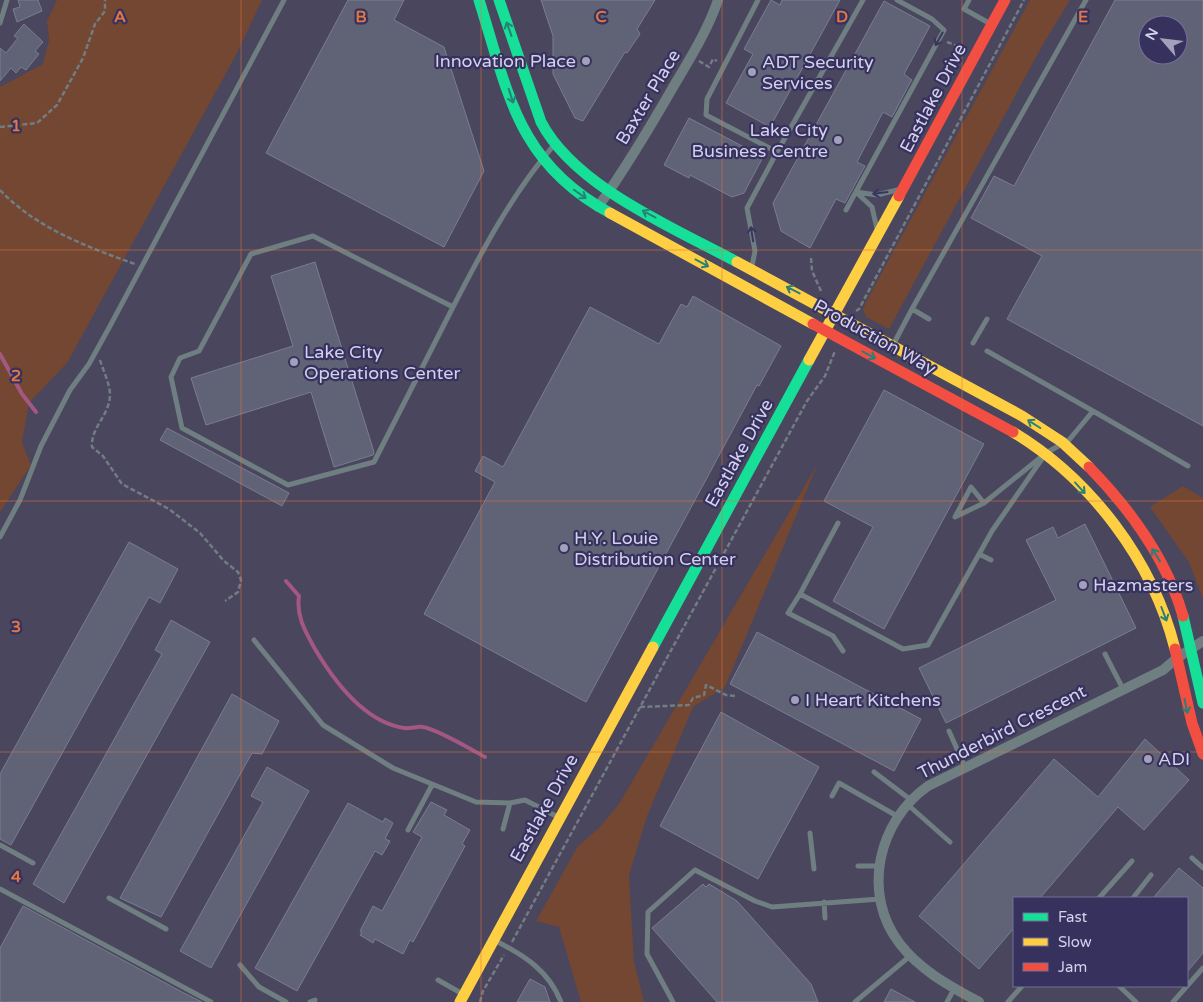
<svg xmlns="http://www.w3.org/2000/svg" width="1203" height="1002" viewBox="0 0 1203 1002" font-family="'Varela Round',sans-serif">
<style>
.green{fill:#734732}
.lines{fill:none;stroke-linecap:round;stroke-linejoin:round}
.stream{stroke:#a35781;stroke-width:4}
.building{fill:#606276;stroke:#7a7c91;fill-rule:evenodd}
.path{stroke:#727c82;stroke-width:2.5;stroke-dasharray:5 2.5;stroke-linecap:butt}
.lane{stroke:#6f7f81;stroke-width:5}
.street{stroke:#6f7f81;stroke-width:10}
.fast{stroke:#16e098;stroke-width:11}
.slow{stroke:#ffcf43;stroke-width:11}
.jam{stroke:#f24e42;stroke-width:11}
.oneway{stroke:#288078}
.oneway2{stroke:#3a3560}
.grid{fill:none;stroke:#e37744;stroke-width:1;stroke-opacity:0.55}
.poi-dot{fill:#a3a0bb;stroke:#37315e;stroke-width:2}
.labels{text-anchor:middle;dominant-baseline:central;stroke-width:4.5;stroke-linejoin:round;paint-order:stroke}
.poi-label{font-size:18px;fill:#d3d1ed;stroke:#37315e;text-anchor:start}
.street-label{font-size:18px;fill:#d3d1ed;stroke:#37315e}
.grid-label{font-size:16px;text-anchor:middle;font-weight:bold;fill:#e37744;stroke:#37315e;stroke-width:4.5;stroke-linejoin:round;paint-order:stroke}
</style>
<rect width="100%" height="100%" fill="#49465e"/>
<path class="green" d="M57 0H262L237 53 67 363 29 403 22 442 31 465 0 512V87L43 64 49 40 47 21Z
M1030 0H1070L1042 46 889 329 866 317 863 309 867 300Z
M818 463 725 687 693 707 647 816 629 875 634 962 644 1002H581L559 927 536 921 578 846 599 828 619 804Z
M1183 486 1203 498V599L1189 562 1150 507Z"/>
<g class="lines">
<path class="stream" d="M0 354 22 394 36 412
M286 581 299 596C296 616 305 631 315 649 334 681 364 722 404 728 411 729 417 726 423 727 437 729 472 750 485 757"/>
</g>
<path class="building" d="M18 0H38L42 11 17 22 13 9 20 7Z
M348 0H404L394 20 444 47 484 171 444 247 266 153Z
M541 0H655L637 29 640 34 627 53 625 52 583 121 575 118 553 74V36Z
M771 0 780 5 782 0H840L770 127 726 103 753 54 744 49Z
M1115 0H1203V426L1007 319 1042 256 971 218 994 176 1014 186ZM1148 25H1178V55H1148Z
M884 1 930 26 904 74 912 80 910 83 892 117 883 112 857 162 865 166 845 203 836 199 810 248 781 231 773 203Z
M24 24 43 42 35 51 39 54 26 70 21 67 16 73 11 68 0 81V48L6 53 18 38 14 36Z
M689 118 763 157 744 193 732 197 690 175 689 178 664 165Z
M315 262 374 452 373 455 334 467 311 392 206 425 191 378 293 346 271 276Z
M693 296 781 346 759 386 757 385 586 702 424 614 495 482 475 471 483 456 503 467 590 307 659 344 681 304 687 307Z
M884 390 984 444 884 629 833 601 873 527 824 501Z
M167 428 289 493 282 506 160 440Z
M1085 524 1136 628 946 723 919 668 1056 600 1026 540 1053 527 1058 538Z
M129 542 178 569 160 603 149 597 11 845 0 839V774Z
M171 620 210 642 64 903 33 884 162 654 155 650Z
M757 632 921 719 894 771 730 684Z
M232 694 279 721 262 754 252 753 161 917 120 898Z
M721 712 819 767 758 879 660 826Z
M1145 739 1189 780 1144 830 1118 807 1040 898H1014V928L979 969 919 916 1054 759 1098 797Z
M267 767 309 791 211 968 180 951 263 802 251 796Z
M431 802 447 810 444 815 470 830 462 844 465 846 413 942 410 940 403 954 375 939 373 943 360 935 362 932 360 931 373 906 382 911 422 837 413 832Z
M348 803 383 822 385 818 393 823 385 839 390 841 382 855 375 851 297 991 255 968Z
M1179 868 1203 888V953L1187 972V898H1153Z
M703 884 706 887 709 884 737 901 811 984 818 1002H717L652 928Z
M23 906 182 992 202 1002H0V948Z
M530 979 545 987 550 1002H517Z
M891 989 915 1002H884Z"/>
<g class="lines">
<path class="path" d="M947 42 963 48
M699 61 709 67 713 59 717 61
M0 127 37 123 57 105 83 58 95 24 105 11V0
M0 190C36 228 87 247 135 264
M811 258 812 271 821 291
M856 311 859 309 1024 0
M100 360C103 370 110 384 110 395 109 417 91 426 92 447L103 456 122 484 169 509 200 533 224 561 238 572 241 580 238 592 225 601
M640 707 689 705 693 698 704 695 706 685 726 695 736 696
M512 942 807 401 825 376 835 351
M480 1002 483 991 504 955"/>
<path class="lane" d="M969 0 964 9 989 23
M0 23 7 0
M777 152 863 0
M856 192 872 207 877 229
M856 192 877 195 897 190
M846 210 944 30 932 19 897 0
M313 236 453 307 374 462 288 485 182 428 171 377 180 358 199 351 251 254Z
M752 266 755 251 747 208 777 152 706 115 707 99 758 0
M453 307C482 251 513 192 554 145
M912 309 1086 0
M973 343 987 319
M893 345 912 309 929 319
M1093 411 1188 466
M955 517 984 503 1046 453 1069 440 1093 411 987 351
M955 517 971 487 984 503
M838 523 800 594 903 649 928 645 992 531 1044 456
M0 537 20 500 41 446 70 390 89 364 110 326 284 0
M979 554 991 560
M800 594 788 613 833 636 843 651
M254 640 323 725 393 768 476 802 510 803 525 800 558 817
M1105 654 1123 689
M949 731 965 767
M874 772 911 800
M832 796 839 783 897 816
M907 804 950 842
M503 829 510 803
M408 830 432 785
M810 833 814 869
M0 845 33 863
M1192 858 1203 868
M858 866H879
M0 889 211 1002
M109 898 166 929
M1099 898 1132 861
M1133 898 1151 875
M824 902 825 918
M496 941C525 956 549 971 561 1002
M240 965 259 987 286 1002
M438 980 461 993
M1119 986 1136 1002
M310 1002 315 1000
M673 1002 647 954 648 912 695 870 755 901 772 907 880 899
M855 1002 910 956
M947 1002 954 989
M1008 1002 1022 986
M1173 1002 1203 968"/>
<path class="street" d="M598 207C625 169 649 129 672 89 689 60 707 32 718 0
M979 1002C950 986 921 971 900 944 861 894 878 821 928 786L1163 670 1177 658 1203 641"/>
<path class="fast" d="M479 0C508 92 517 163 610 213
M499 0 541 122C575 187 674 228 737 262
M1183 616 1203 703
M653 647 809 360"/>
<path class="slow" d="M610 213 813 324
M737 262 1022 416 1062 442 1089 467
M809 360 899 196
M1013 432C1091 479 1153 561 1175 649
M460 1002 653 647"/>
<path class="jam" d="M899 196 1005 0
M813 324 1013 432
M1089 467C1129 508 1167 560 1183 616
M1175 649 1192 723 1203 754"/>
</g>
<defs><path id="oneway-shaft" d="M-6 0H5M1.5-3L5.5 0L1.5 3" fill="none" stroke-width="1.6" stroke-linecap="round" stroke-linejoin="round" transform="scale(1.25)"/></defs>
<g class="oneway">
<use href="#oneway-shaft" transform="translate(509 29) rotate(-110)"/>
<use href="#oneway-shaft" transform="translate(511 96) rotate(72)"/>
<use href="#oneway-shaft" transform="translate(580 194) rotate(35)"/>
<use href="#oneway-shaft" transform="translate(649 214) rotate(-152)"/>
<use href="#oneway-shaft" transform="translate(702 263) rotate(28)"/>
<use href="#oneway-shaft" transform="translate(793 290) rotate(-153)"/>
<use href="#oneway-shaft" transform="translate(869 355) rotate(28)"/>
<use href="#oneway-shaft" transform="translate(1034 424) rotate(-148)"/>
<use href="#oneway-shaft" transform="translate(1080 488) rotate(48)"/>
<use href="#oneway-shaft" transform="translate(1156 555) rotate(-122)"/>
<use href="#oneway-shaft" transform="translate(1164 614) rotate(69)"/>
<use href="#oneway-shaft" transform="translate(1186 706) rotate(78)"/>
</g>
<g class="oneway2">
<use href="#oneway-shaft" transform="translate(939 39) rotate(119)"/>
<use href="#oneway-shaft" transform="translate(880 193) rotate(173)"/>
<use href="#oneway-shaft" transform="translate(752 234) rotate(-99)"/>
</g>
<path class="grid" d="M241 0V1002M481 0V1002M722 0V1002M962 0V1002M0 250H1203M0 501H1203M0 752H1203"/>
<g class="poi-dot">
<circle cx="586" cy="61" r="5"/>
<circle cx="752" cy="72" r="5"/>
<circle cx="838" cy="140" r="5"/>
<circle cx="294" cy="362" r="5"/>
<circle cx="564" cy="548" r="5"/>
<circle cx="1083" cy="585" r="5"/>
<circle cx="795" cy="700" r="5"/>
<circle cx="1148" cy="759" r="5"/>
</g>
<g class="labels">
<g class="poi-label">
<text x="576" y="61" text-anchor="end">Innovation Place</text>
<text x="762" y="62">ADT Security<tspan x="762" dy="21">Services</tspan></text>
<text x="828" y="130" text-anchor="end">Lake City<tspan x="828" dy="21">Business Centre</tspan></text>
<text x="304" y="352">Lake City<tspan x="304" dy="21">Operations Center</tspan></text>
<text x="574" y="538">H.Y. Louie<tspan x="574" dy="21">Distribution Center</tspan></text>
<text x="1093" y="585">Hazmasters</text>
<text x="805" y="700">I Heart Kitchens</text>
<text x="1158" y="759">ADI</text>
</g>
<g class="street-label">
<text transform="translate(648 97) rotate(-59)">Baxter Place</text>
<text transform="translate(933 98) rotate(-62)">Eastlake Drive</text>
<text transform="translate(875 337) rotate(29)">Production Way</text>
<text transform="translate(739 453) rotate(-61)">Eastlake Drive</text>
<text transform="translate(1002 732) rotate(-27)">Thunderbird Crescent</text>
<text transform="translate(544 808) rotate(-61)">Eastlake Drive</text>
</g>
</g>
<g class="grid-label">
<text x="120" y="22">A</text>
<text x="361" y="22">B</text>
<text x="601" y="22">C</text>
<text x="842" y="22">D</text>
<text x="1083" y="22">E</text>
<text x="16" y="131">1</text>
<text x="16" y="381">2</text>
<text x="16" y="632">3</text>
<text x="16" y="882">4</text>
</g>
<rect x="1013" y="897" width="175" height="90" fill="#37315e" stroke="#757197"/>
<rect x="1023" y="913" width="25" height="8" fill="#16e098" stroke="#757197"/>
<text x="1058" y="922" font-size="15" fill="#d3d1ed">Fast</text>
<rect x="1023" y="938" width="25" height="8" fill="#ffcf43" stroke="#757197"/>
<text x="1058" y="947" font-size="15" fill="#d3d1ed">Slow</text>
<rect x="1023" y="963" width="25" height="8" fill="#f24e42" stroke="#757197"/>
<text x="1058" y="972" font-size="15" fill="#d3d1ed">Jam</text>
<g transform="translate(1163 40) rotate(298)"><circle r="24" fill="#37315e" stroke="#757197"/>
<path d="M0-4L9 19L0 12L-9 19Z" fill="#a3a0bb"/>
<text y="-8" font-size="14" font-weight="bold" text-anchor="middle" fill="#d3d1ed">N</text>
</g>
</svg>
